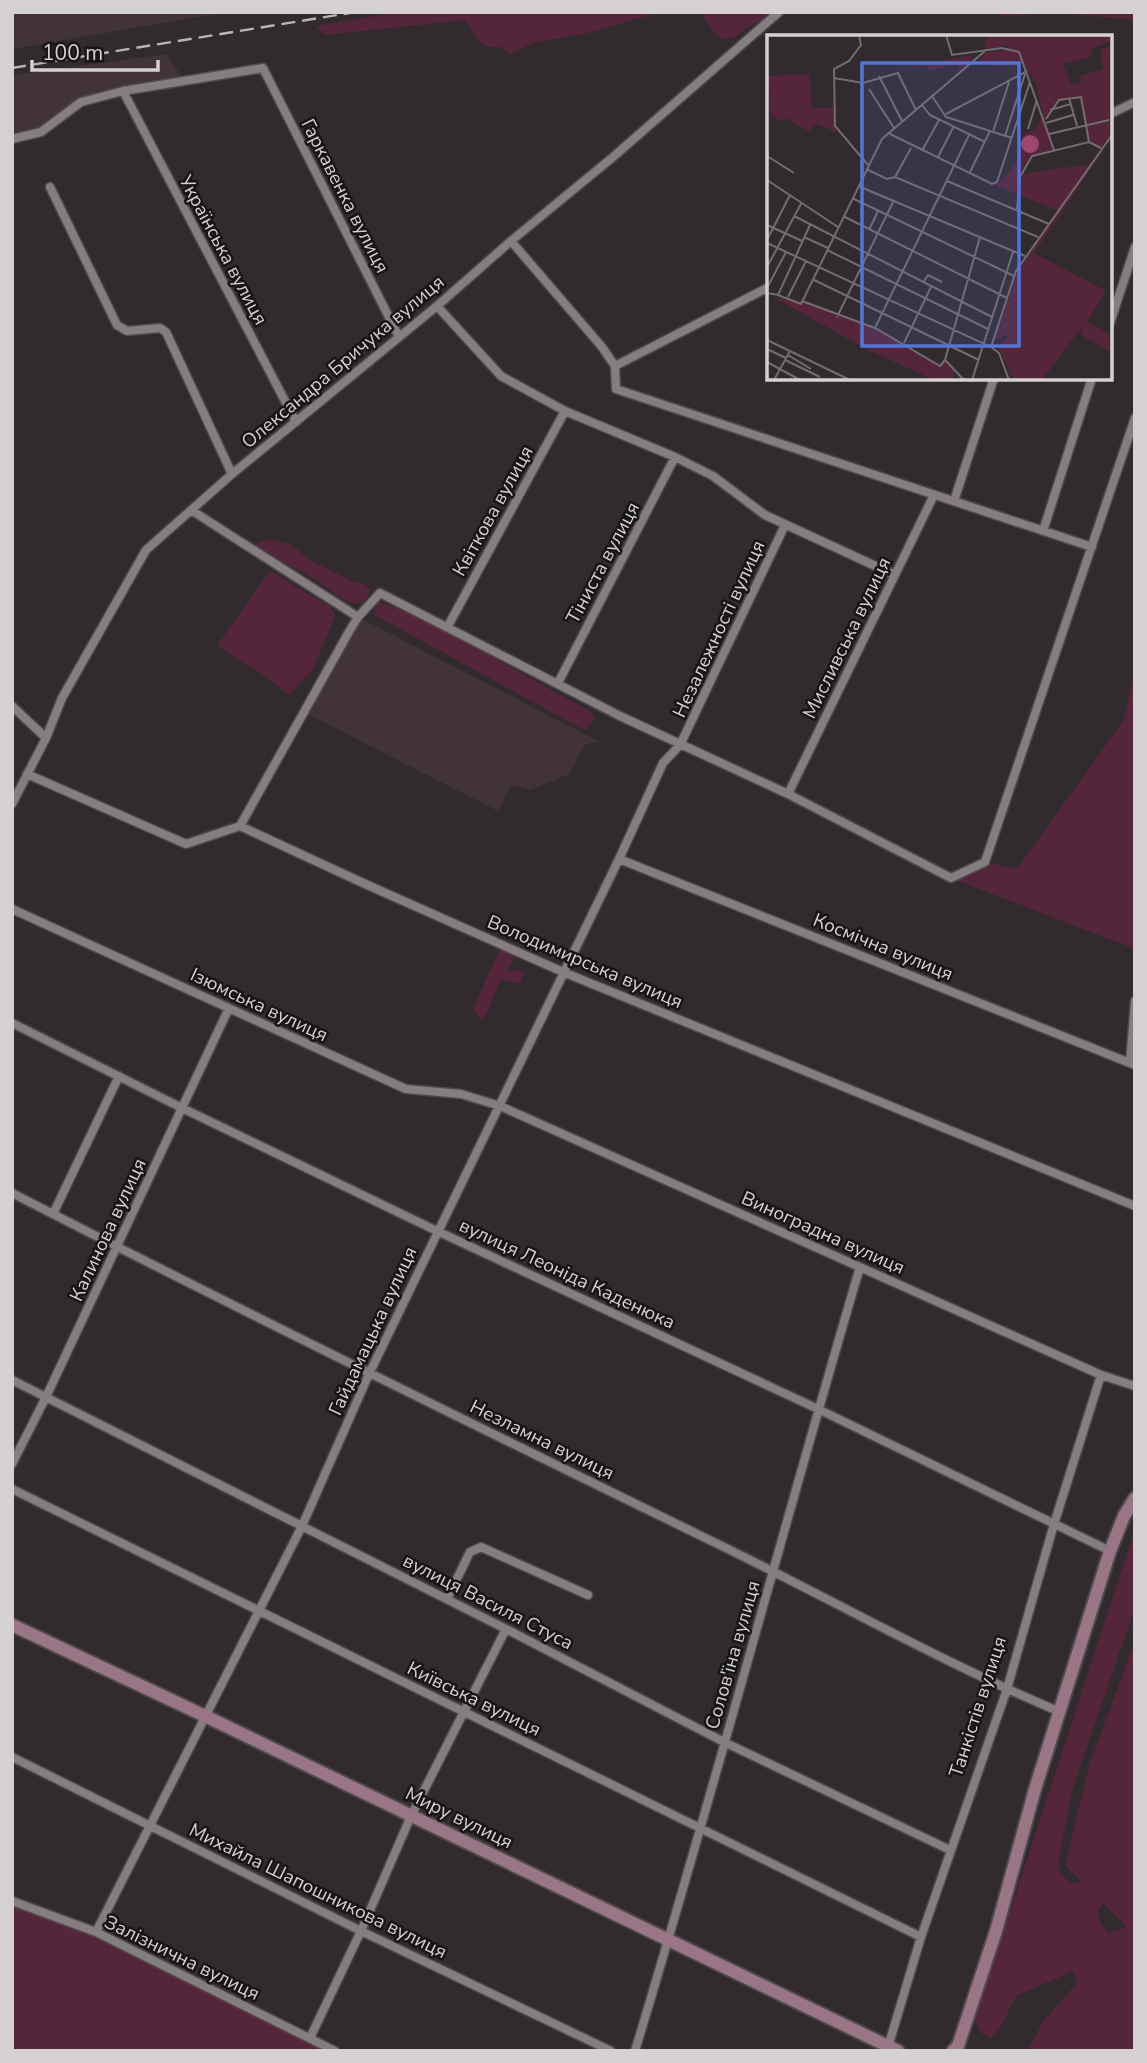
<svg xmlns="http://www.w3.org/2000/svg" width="1147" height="2063" viewBox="0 0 1147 2063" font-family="'Nunito Sans',sans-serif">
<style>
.built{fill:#413338}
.green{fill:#55263b;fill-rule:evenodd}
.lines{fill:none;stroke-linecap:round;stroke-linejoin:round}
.street-casing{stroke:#4e494b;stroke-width:11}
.secondary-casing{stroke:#4e494b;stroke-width:16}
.street{stroke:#857d80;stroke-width:8}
.secondary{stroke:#9a7585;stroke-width:12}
.rail{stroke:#b9b5b6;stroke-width:2.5;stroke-dasharray:14 7;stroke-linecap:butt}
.labels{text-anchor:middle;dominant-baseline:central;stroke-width:5;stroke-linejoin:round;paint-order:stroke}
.street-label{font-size:19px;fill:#d5d1d2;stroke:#181516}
.inset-road{fill:none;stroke:#736d70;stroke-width:2}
.view{fill:#5475d6;fill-opacity:0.15;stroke:#5475d6;stroke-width:3.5}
.inset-edge{fill:none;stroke:#d5d1d2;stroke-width:3.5}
</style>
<rect width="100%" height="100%" fill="#322b2e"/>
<path class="built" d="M12 12H229L12 49Z
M167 54 184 81 81 102 54 123 12 139V75Z
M358 617 600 742 585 745 569 774 530 790 511 785 498 811 303 712Z"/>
<path class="green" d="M399 12H661L587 33 533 43 509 54 500 47C477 48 477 38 465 20L325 35 316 26Z
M701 12H776L746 28 736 37 724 39 713 32Z
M989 12H1135V20L1059 13 1006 16Z
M273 540 289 544 315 563 352 581 365 585 370 589C369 598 365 603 356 603 342 602 330 588 318 581 299 569 278 561 258 551L256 545 260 541Z
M270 570 293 585 330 606 335 616 313 669 289 695 261 673 217 646Z
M378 602 417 615 591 712 595 720 584 730 373 614Z
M1135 673V949L951 878 985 862 1017 869 1123 721Z
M500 948 515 955 507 970 524 971 520 983 500 980 486 1015 480 1019 473 1009Z
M1135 1529V1607L1072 1790 1059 1860 1060 1873 1069 1882 1083 1883 1065 1865 1090 1763 1135 1641V2051H1027L1043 2022 1077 1983 1073 1971 1016 1996 999 2030 990 2038 980 2032 975 2019ZM1103 1903 1127 1927 1108 1933 1101 1923 1097 1911Z
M12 1901 96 1932 335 2051H12Z"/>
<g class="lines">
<g class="street-casing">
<path id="street" d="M123 91 296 422
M1110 114 1135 102
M12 139 41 132 81 102 123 91 263 68 399 337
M50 187 117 325 127 331 160 328 166 332 232 474
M511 241 602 347 615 366 616 389 1092 547
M437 306 501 376 565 411 675 457 713 476 765 515 895 575
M1110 323 1135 247
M615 366 769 287
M954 501 994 378
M191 510 358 617
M1043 531 1092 378
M448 626 565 411
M558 683 675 457
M12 706 46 738
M27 774 186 844 240 826 363 883 563 972 1135 1206
M788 794 934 495
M12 804 46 738 62 698 146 550 232 474 437 306 511 241 613 157 779 12
M240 826 350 630 358 617 380 593 620 716 788 794 951 878 985 862 1135 418
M619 859 1135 1065
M12 909 397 1085 406 1089 461 1094 500 1106 1101 1375 1135 1386
M12 1023 182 1108 437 1231 818 1409 1110 1551
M1130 1063 1135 1001
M12 1193C249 1315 488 1432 728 1549 838 1603 946 1664 1060 1712
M53 1214 119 1076
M12 1380 506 1629 724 1742 950 1850
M12 1464 46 1397 229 1008
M12 1489 921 1937
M447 1599 470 1552 481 1547 588 1595
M12 1757 361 1931 611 2051
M12 1901 96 1932 335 2051
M96 1932 302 1526 369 1374 619 859 663 763 680 745 785 525
M310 2038 361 1931 411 1816 506 1629
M888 2047 921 1937 1007 1689 1054 1524 1101 1375
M635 2051C714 1791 783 1528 860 1267"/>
</g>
<g class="secondary-casing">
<path id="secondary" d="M12 1625 205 1716 898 2051
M953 2051 958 2046 996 1931 1035 1789 1110 1551 1124 1516 1135 1498"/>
</g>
<use href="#street" class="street"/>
<use href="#secondary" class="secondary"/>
<path class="rail" d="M12 68 356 12"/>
</g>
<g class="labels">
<g class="street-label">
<text transform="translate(345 196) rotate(63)">Гаркавенка вулиця</text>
<text transform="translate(223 250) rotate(62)">Українська вулиця</text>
<text transform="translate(343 362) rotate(-40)">Олександра Бричука вулиця</text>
<text transform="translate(493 511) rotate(-61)">Квіткова вулиця</text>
<text transform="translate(603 563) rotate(-62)">Тіниста вулиця</text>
<text transform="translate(719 629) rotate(-65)">Незалежності вулиця</text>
<text transform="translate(847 638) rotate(-64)">Мисливська вулиця</text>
<text transform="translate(883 947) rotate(22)">Космічна вулиця</text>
<text transform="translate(585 962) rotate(23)">Володимирська вулиця</text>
<text transform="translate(259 1005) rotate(25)">Ізюмська вулиця</text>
<text transform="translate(108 1230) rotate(-65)">Калинова вулиця</text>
<text transform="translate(823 1233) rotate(24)">Виноградна вулиця</text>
<text transform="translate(567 1274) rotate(25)">вулиця Леоніда Каденюка</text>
<text transform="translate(373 1331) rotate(-65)">Гайдамацька вулиця</text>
<text transform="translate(542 1440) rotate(26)">Незламна вулиця</text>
<text transform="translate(488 1602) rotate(27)">вулиця Василя Стуса</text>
<text transform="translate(733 1655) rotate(-74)">Солов'їна вулиця</text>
<text transform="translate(474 1699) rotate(26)">Київська вулиця</text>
<text transform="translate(978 1707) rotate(-72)">Танкістів вулиця</text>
<text transform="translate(459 1818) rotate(26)">Миру вулиця</text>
<text transform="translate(318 1891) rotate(26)">Михайла Шапошникова вулиця</text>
<text transform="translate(182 1958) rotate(26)">Залізнична вулиця</text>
</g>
</g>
<g transform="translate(767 35)">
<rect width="345" height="345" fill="#322b2e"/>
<path d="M219 0H345V6L322 15 327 21 296 29 304 50 315 47 312 41 336 34 333 15 345 10V99L334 113 322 107 314 62 292 65 279 85 287 115 265 121 254 139 324 129 337 114 267 218 339 256 320 287 345 300V318L314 300 317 289 275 345H247L232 314 242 299 228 305 251 236 292 176 225 149 234 147 249 127 256 99 268 95 276 79 269 49 257 28 233 31 211 26 219 18 243 14 239 10 218 16ZM207 20 194 34 189 29 165 36 158 31 138 32ZM42 39 45 73H67L69 97 49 89 42 96 18 83 16 87 4 81 0 41ZM6 262 35 266 108 293 173 331 178 325 187 337 185 345H168L99 314Z" fill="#55263b"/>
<path d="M254 109a9 9 0 1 1 18 0a9 9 0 1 1-18 0Z" fill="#9c486e"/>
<path class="inset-road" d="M92 0 94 10 82 26 67 34 68 91 101 130M179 0 185 20 235 13 252 17 287 115M112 41 135 86M67 43 96 48 131 38 149 75M102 54 127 93M165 61 179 82 245 103M302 63 310 91M155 70 163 80 218 107M283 75 304 69M179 79 260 36M279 84 292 65 314 62 322 107M279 88 306 80M261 94 270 65M226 97 242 47M121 98 225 149 230 147 263 47M282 99 342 85M238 101 258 39M156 114 172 85M0 121 27 138M171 122 187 91M99 134 120 144 128 142 271 202M203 137 223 96M128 142 144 113M0 145 71 192M180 146 282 189M91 151 258 221M85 163 247 241M250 174 253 142 265 121 322 107 334 113M27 181 225 282M76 181 240 263M0 190 35 206M102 195 111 176M37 202 61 213M0 205 23 160M0 208 224 312 232 318 242 345M60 215 221 294M0 232 35 167M45 244 212 325M156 248 161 240 175 247M0 253 19 217M0 258 11 260 43 190M11 260 34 269 115 104 218 16M21 262 39 226M35 266 108 293 173 331 178 325M70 282 126 167M108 293 202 100M0 305 83 345M137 308 164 252M224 312 249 236 345 100M0 314 19 323M21 320 44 334M18 325 53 342M0 327 33 345M7 345 23 316M197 345 178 325 213 202M205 345 246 217"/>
<path class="view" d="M95 28H252V311H95Z"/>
<rect width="345" height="345" class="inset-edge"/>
</g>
<rect width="1147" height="2063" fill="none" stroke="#d5d1d2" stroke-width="28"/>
<path d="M32 60v10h126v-10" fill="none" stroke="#d5d1d2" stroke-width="3.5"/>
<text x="42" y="60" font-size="21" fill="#d5d1d2" stroke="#181516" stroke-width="5" paint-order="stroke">100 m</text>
</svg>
